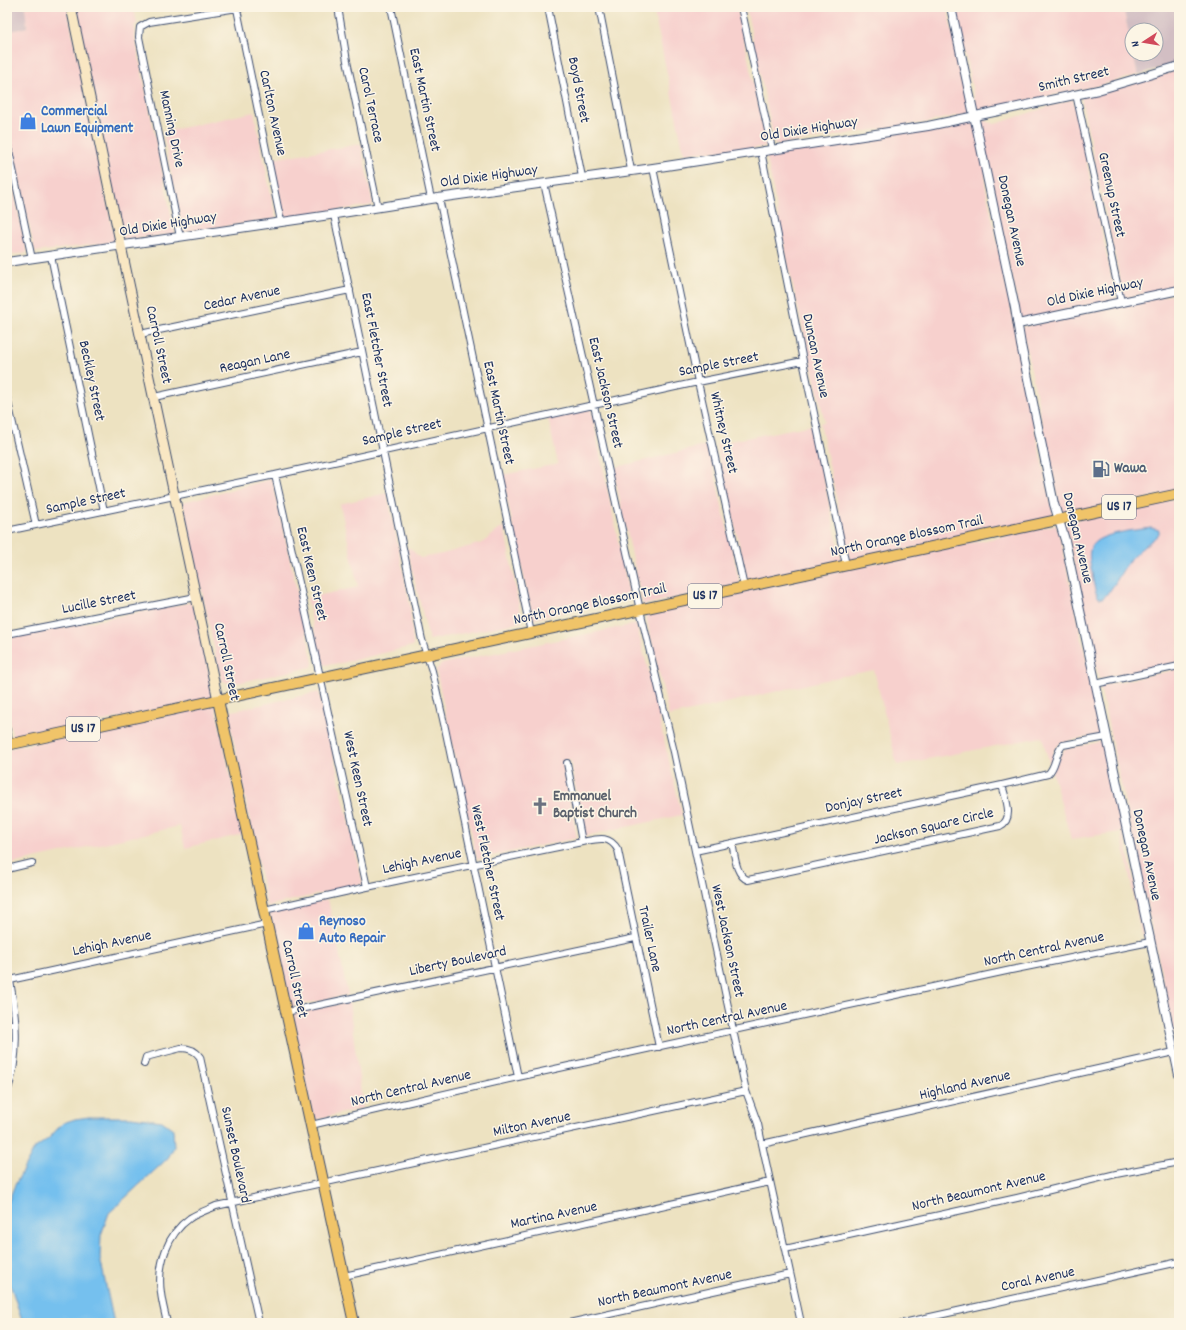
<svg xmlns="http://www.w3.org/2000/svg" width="1186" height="1330" viewBox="0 0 1186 1330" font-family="Dekko,sans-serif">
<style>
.built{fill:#f7d0cd}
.industrial{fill:#d2bec3}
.water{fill:#75c0ee;stroke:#4878a6}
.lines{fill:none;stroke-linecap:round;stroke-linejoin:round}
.minor-casing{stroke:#3a4a6d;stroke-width:8}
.tertiary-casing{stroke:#3a4a6d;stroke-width:10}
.secondary-casing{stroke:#3a4a6d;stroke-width:11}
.primary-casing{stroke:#3a4a6d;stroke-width:12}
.minor{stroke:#fff;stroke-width:6}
.tertiary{stroke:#fff;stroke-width:8}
.secondary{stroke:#f9e7c3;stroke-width:9}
.primary{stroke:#f0c469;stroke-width:10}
.labels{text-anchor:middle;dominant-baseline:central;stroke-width:3;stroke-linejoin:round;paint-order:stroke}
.shield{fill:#fcf5e5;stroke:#5e6a86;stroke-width:1}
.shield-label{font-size:14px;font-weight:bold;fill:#1b2f5e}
.street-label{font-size:15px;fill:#1b2f5e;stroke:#fcf5e5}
.shop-label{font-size:15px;font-weight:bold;fill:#366cbe;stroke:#fcf5e5;text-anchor:start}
.service-label{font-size:15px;font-weight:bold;fill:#4e5e75;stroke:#fcf5e5;text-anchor:start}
.worship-label{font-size:15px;font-weight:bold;fill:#5b616d;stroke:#fcf5e5;text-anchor:start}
</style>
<rect width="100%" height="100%" fill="#fcf5e5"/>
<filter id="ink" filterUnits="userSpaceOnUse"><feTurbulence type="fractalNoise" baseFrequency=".025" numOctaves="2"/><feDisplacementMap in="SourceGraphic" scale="8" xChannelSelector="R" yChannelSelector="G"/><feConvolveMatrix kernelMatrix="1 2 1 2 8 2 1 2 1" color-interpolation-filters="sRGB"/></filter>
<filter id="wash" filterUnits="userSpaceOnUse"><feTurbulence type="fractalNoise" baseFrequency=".012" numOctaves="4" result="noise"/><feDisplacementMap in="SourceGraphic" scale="16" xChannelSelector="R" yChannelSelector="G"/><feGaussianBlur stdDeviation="0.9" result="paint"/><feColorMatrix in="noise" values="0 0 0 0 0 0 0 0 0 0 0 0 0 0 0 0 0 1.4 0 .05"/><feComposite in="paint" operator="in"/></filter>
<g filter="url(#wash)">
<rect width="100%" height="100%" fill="#ede2c1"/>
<path class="built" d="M25 7H67L115 242 35 252 7 122V32L27 27Z
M75 7H133L137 23 134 26 135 28V38L175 234 123 240Z
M653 7H737L767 146 744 150 684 153Z
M746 7H947L969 113 928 122 775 145Z
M955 7H1123L1132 48V54H1133L1138 75 1097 86 977 111Z
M1179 70V286L1124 298 1081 97 1139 82Z
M1073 99 1116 299 1021 320 987 158 985 184 1011 309 1017 346 1054 518 850 561 820 423 825 422 789 269 766 154 971 120 981 131 979 119 995 124Z
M254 112 276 219 183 232 163 132Z
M361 144 373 205 284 218 272 159Z
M7 160 27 253 7 255Z
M1179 293V491L1062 516 1022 327Z
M591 409 630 599 533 619 502 475 558 464 548 418Z
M812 425 842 563 748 583 716 444Z
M708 445 740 584 643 605 613 468Z
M272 479 313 663 312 667 232 684 223 681 219 670 183 502Z
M387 493 410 605 413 646 342 663 325 665 321 661 307 598 358 587 340 504Z
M1179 498V662L1099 679 1069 539 1064 523Z
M1056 525 1061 541 1102 734 1062 742 1056 747 1052 754 1059 757 1065 749 1104 741 1146 939H1144L1143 934H1141L1121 832 1071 839 1042 737 897 765 874 670 843 676 669 716 645 612Z
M504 526 522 622 429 640 407 548H410L420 558 442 554 482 543Z
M193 602 214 698 13 740 7 708V638Z
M636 624 661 718 659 719 682 815 585 836 570 759 562 761 577 838 477 859 436 670 441 664Z
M1179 669V1046H1177L1100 686Z
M319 692 363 884 267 906 228 712Z
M215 705 243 834 185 848 180 826 7 865V749Z
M328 899 348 995 289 1007 269 913Z
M349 1002 363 1108 314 1120 291 1014Z"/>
<path class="industrial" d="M7 7H25L27 27 7 32Z
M1123 7H1179V62L1138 75 1133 54H1156V30H1132V48Z"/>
<path class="water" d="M1151 528 1159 530V533L1158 535C1149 543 1137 551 1130 560 1120 572 1114 589 1103 598H1099C1094 592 1093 580 1092 572 1090 564 1088 555 1091 547 1097 533 1137 530 1151 528Z
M89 1117H131L162 1121 173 1129 174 1147 168 1158 109 1213 101 1235 100 1258 114 1323H23L7 1275V1205L14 1187 34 1149 49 1138 63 1123 75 1119Z"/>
</g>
<g filter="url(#ink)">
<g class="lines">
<g class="minor-casing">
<path id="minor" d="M338 7 347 61 378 208
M391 7 431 199
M548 7 582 177
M599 7 631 170
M741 7 772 149
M237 9 281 222
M1076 94 1121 302
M7 141 32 259
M761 151 803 361 846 565
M653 168 698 382 744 587
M544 183 640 610 674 752 746 1091 758 1124 762 1144 801 1323
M439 198 531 633
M334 215 422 640 432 671 445 728 518 1077
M180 237 139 37 140 27 149 22 244 7
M51 256 104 511
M140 334 350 290
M154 397 362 352
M7 398 36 525
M275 475 367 887
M7 531 275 475 698 382 803 361
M7 634 196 597
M1095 684 1179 666
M7 730 10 745
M567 763 582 842
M732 843C735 855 735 875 748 880L1000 826C1015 819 1005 797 1002 785L1048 774C1057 766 1054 754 1063 745L1107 737
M695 851 1002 785
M7 869 32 863
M264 910 367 887 582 842C597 839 609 834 618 850L659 1047
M7 964C15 1005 22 1052 7 1092
M10 980 267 924
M286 1012 635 938
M7 1024H15
M144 1064 146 1057 181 1048C189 1048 196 1051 200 1057L259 1323
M311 1125 518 1077 1011 970 1150 942
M762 1144 1174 1052
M785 1249 1017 1198 1116 1174 1179 1162
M344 1276 770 1182
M167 1323C165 1313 162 1303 161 1293 157 1265 167 1234 190 1218 198 1213 207 1210 216 1206L746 1091
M569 1323 790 1274
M903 1323 1179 1262"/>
</g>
<g class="tertiary-casing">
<path id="tertiary" d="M951 7 1015 308 1021 345 1054 504 1065 540 1179 1075
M7 262 323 216 431 199 653 168 928 126 1098 90 1179 66
M1018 324 1179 290"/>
</g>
<g class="secondary-casing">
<path id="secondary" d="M71 7 121 246 218 700"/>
</g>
<g class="primary-casing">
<path id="primary" d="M218 700 354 1323
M7 745 1179 494"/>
</g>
<use href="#minor" class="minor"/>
<use href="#tertiary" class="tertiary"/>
<use href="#secondary" class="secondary"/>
<use href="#primary" class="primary"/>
</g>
</g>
<defs>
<g id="shop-bare" transform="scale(1.38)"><path d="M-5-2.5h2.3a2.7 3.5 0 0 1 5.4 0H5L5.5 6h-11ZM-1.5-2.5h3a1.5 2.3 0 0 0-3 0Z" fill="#3f7fe0" stroke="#fcf5e5" stroke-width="2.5" paint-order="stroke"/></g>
<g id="fuel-bare" transform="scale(1.38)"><path d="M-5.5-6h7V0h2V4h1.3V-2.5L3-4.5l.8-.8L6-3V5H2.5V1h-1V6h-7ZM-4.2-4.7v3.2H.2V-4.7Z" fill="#5c6f8a" stroke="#fcf5e5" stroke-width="2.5" paint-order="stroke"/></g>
<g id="church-bare" transform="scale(1.38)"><path d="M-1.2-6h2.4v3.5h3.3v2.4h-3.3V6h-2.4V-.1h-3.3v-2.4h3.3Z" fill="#6b7280" stroke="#fcf5e5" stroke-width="2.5" paint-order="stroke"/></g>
</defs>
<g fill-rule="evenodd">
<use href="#shop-bare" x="28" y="121"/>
<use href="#fuel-bare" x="1101" y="469"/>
<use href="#church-bare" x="540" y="806"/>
<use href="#shop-bare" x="306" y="931"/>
</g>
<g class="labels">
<g class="shield">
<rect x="1102" y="495" width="34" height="24" rx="3"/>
<rect x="688" y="584" width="34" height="24" rx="3"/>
<rect x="66" y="717" width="34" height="24" rx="3"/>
</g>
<g class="shield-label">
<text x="1119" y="507">US 17</text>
<text x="705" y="596">US 17</text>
<text x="83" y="729">US 17</text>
</g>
<g class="street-label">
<text transform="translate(1074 80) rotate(-13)">Smith Street</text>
<text transform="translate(578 90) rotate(79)">Boyd Street</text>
<text transform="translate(424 100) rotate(78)">East Martin Street</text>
<text transform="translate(370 105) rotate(78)">Carol Terrace</text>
<text transform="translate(272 113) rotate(78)">Carlton Avenue</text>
<text transform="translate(171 129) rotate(78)">Manning Drive</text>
<text transform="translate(809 130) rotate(-9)">Old Dixie Highway</text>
<text transform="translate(489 177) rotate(-8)">Old Dixie Highway</text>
<text transform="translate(1111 195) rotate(78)">Greenup Street</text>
<text transform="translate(1011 221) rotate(78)">Donegan Avenue</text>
<text transform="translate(168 225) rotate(-9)">Old Dixie Highway</text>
<text transform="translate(1095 293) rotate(-12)">Old Dixie Highway</text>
<text transform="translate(242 299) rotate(-12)">Cedar Avenue</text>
<text transform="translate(158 345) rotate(78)">Carroll Street</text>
<text transform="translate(376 350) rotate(79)">East Fletcher Street</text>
<text transform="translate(815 356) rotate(78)">Duncan Avenue</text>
<text transform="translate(255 362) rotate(-12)">Reagan Lane</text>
<text transform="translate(719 365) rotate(-11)">Sample Street</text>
<text transform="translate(91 381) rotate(78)">Beckley Street</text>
<text transform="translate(605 393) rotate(77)">East Jackson Street</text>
<text transform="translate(498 413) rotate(78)">East Martin Street</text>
<text transform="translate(402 433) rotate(-13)">Sample Street</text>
<text transform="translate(723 433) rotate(77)">Whitney Street</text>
<text transform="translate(86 502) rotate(-12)">Sample Street</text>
<text transform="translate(907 537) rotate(-12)">North Orange Blossom Trail</text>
<text transform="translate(1077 538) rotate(77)">Donegan Avenue</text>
<text transform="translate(311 574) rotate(77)">East Keen Street</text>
<text transform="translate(99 603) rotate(-11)">Lucille Street</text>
<text transform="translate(590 605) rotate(-12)">North Orange Blossom Trail</text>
<text transform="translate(226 662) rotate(78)">Carroll Street</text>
<text transform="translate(357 779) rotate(78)">West Keen Street</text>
<text transform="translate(864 801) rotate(-12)">Donjay Street</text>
<text transform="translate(934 827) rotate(-13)">Jackson Square Circle</text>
<text transform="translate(1146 855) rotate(78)">Donegan Avenue</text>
<text transform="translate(422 862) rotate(-12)">Lehigh Avenue</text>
<text transform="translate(487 863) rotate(78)">West Fletcher Street</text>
<text transform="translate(649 939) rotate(78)">Trailer Lane</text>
<text transform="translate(727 941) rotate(78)">West Jackson Street</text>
<text transform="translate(112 944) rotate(-12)">Lehigh Avenue</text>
<text transform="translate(1044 950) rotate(-12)">North Central Avenue</text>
<text transform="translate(458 962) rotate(-12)">Liberty Boulevard</text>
<text transform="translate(294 979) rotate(78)">Carroll Street</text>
<text transform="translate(727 1019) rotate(-12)">North Central Avenue</text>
<text transform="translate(965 1086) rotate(-13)">Highland Avenue</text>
<text transform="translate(411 1089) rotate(-13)">North Central Avenue</text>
<text transform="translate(532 1125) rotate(-12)">Milton Avenue</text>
<text transform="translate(235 1155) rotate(78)">Sunset Boulevard</text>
<text transform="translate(979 1192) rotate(-13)">North Beaumont Avenue</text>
<text transform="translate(554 1216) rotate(-12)">Martina Avenue</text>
<text transform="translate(1038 1280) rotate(-12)">Coral Avenue</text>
<text transform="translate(665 1289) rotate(-12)">North Beaumont Avenue</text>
</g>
<g class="shop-label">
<text x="41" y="112">Commercial<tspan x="41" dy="17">Lawn Equipment</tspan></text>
<text x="319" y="922">Reynoso<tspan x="319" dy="17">Auto Repair</tspan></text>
</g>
<g class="service-label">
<text x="1114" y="469">Wawa</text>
</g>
<g class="worship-label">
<text x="553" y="797">Emmanuel<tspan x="553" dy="17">Baptist Church</tspan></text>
</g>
</g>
<rect width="1186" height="1330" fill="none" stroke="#fcf5e5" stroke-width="24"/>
<g transform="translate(1144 42) rotate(258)"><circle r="19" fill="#fcf5e5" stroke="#a2a6af"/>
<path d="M0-3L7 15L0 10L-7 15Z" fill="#d1495b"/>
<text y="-6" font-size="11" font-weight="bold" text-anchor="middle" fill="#1b2f5e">N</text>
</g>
</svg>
